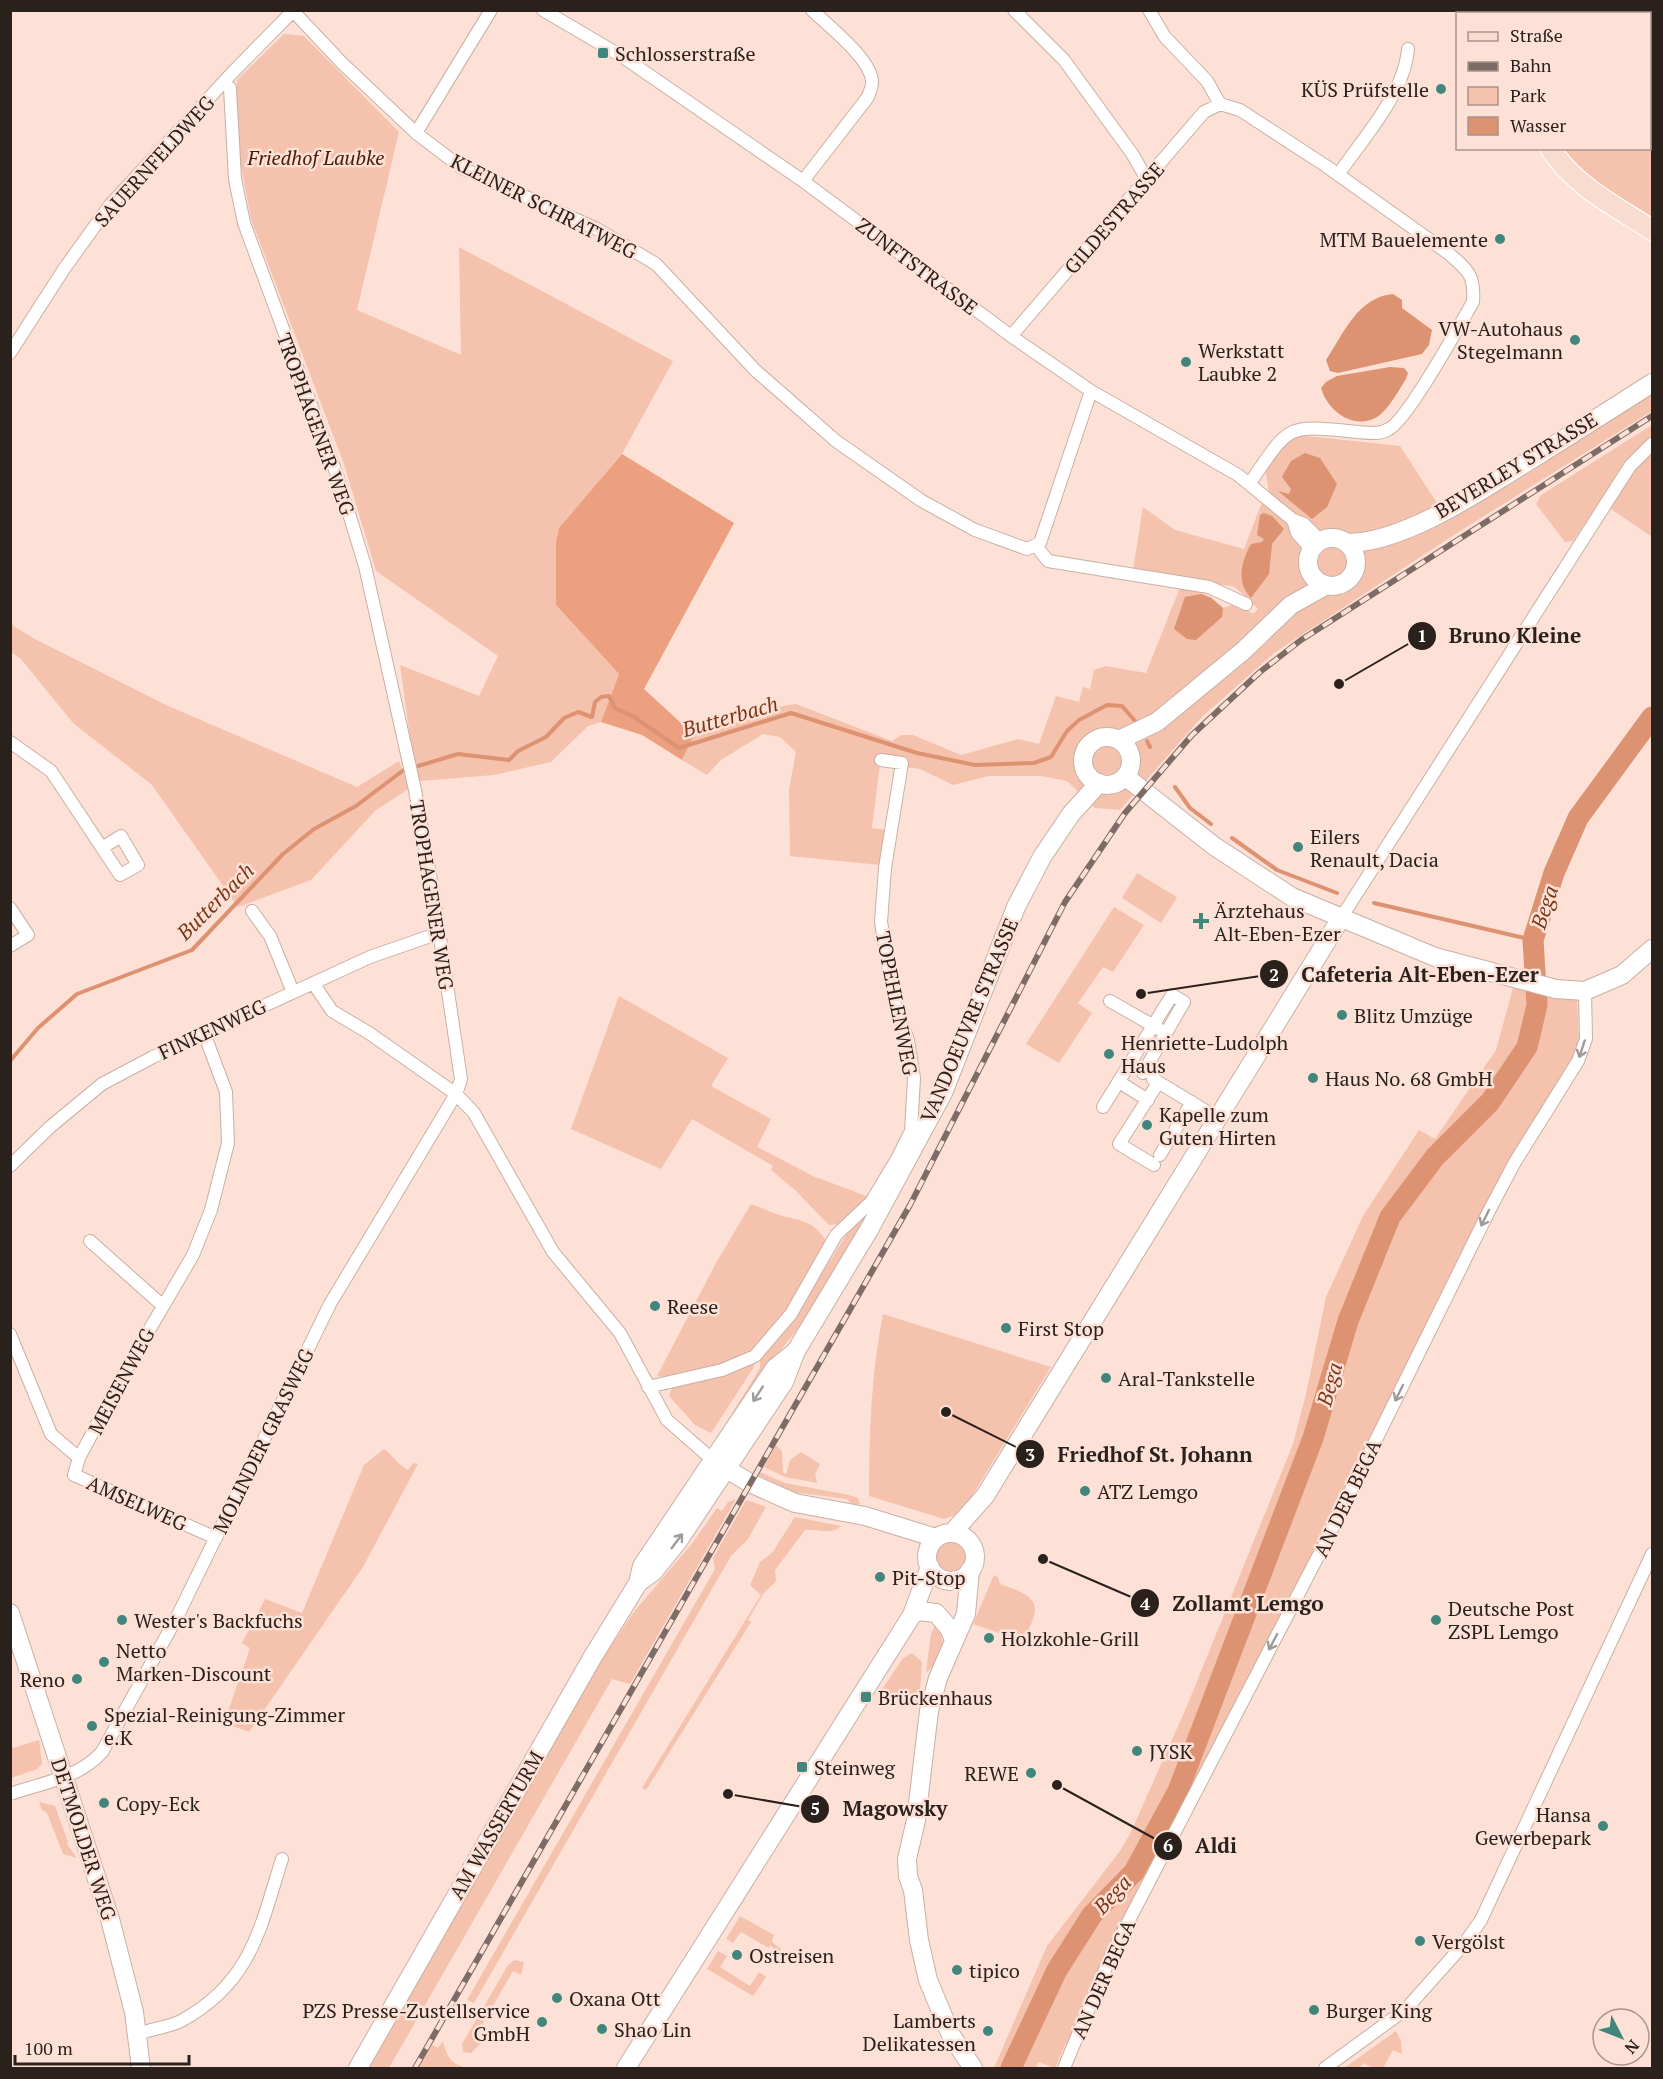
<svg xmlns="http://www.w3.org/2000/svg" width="1663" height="2079" viewBox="0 0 1663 2079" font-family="'PT Serif',serif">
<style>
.green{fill:#f4c2ad}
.forest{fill:#eca080}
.water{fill:#dd9272}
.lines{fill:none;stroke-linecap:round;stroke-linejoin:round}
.stream{stroke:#dd9272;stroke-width:4}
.river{stroke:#dd9272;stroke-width:21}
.street-casing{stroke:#c9afa4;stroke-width:14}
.secondary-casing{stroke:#c9afa4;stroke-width:20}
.primary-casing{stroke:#fff;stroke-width:22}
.street{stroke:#fff;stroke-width:12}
.secondary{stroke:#fff;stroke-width:18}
.primary{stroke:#f9dcd0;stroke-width:20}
.rail-casing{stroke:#7d6c65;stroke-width:6}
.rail{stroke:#fde1d6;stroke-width:4;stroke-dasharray:11;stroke-linecap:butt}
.oneway{stroke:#9f9b99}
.poi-dot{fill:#41867c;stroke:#fde1d6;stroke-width:2}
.labels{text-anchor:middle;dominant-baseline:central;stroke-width:5;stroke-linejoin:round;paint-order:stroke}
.poi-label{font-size:20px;fill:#2a201c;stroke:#fde1d6;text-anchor:start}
.park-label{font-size:20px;font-style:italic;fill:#481903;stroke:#fde1d6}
.street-label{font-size:20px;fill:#2a201c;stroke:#fde1d6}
.water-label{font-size:21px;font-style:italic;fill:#7b3616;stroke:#fde1d6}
.leader{fill:none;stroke:#2a201c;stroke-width:2}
.callout-dot{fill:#2a201c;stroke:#fde1d6;stroke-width:2}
.mark-label{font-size:18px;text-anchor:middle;font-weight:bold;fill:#fff}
.callout-label{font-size:21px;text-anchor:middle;font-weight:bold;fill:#2a201c;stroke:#fde1d6;stroke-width:5;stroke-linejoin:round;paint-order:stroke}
</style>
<rect width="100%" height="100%" fill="#fde1d6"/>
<path class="green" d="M284 34 304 36 399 132 357 310 461 355 459 247 673 361 622 454 559 528 556 605 619 674 601 722 588 726 551 762 494 775 420 781 413 759 400 665 479 696 498 656 376 571 344 464 251 219 237 144V80Z
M1650 52 1652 54V217C1622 197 1586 179 1564 149L1650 148Z
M1652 391V411L1457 533 1274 653 1202 717 1120 810 1095 808 1067 781 1041 776H989L953 785 920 769 880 764 872 828 887 830 880 865 790 856 789 790 796 752 780 737 763 734 721 760 707 775 682 760 694 735 747 719 762 718 778 707 796 704 892 741 902 735H913L961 755 1018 739 1039 744 1056 696 1079 702 1083 687 1090 689 1094 670 1106 666 1146 673 1181 585 1211 597 1223 608 1238 603 1253 614 1258 609 1235 587 1133 570 1143 507 1175 530 1244 549 1262 502 1269 492 1265 468 1287 441 1299 435 1400 446 1446 517 1513 483Z
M1652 425V437L1631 455 1573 541 1565 542 1536 504 1541 495Z
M1652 451V537L1608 507 1629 473Z
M10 624 35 639 166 705 357 787 399 761 410 788 376 810 311 880 238 907 152 785 73 723 21 659 11 652Z
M1137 873 1177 897 1161 923 1122 898Z
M1114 907 1144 925 1113 972 1103 967 1078 1003 1092 1013 1059 1063 1026 1044Z
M1513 988 1548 996 1577 997 1579 1041 1572 1060 1483 1208 1463 1254 1069 2044 1066 2043 1055 2068 1038 2062 1036 2068H994L1047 1946 1120 1851 1130 1834 1187 1706 1293 1444 1306 1394 1326 1297 1363 1216 1419 1130 1435 1139 1496 1050Z
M619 996 728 1058 711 1086 771 1119 757 1147 813 1176 869 1197 838 1224 829 1225 795 1190 771 1170 773 1166 692 1119 661 1169 571 1129Z
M875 1203 811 1313 783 1347 734 1423 728 1420 760 1368V1358L802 1306 854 1222Z
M751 1204C760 1207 769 1212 779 1215 800 1221 815 1220 827 1243 804 1284 778 1341 732 1361 712 1370 686 1373 664 1377L657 1376 716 1263Z
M883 1314 1051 1367 962 1512 944 1519 869 1496C869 1434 871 1375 883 1314Z
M753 1362 754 1367 711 1433 695 1425 669 1396 672 1388 730 1373Z
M776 1445 782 1451 783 1473 786 1474 790 1460 801 1452 820 1464 815 1474 817 1483 785 1477 764 1467Z
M384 1449C394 1456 397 1464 408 1470L413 1463 418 1464 363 1567 249 1732 224 1723 250 1648 242 1643 265 1599 302 1613 364 1465Z
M760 1472 785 1483 849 1495 858 1498 860 1504 852 1505 847 1499 793 1492 758 1475Z
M736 1499 630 1684 612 1679 389 2068H368L592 1674 633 1613 694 1541 717 1508 722 1511 728 1502Z
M746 1500 766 1507 748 1539 731 1556 474 2003 467 2000 715 1569 713 1558Z
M795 1517 841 1526C830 1536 818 1528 805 1530L775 1570 776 1581 764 1593 748 1620 751 1622 646 1790 642 1788 761 1595 750 1585 760 1562 772 1553Z
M934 1557a17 17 0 1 1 34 0a17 17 0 1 1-34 0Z
M994 1575 998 1577 1000 1584C1037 1597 1045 1602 1022 1641L973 1624Z
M937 1621C945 1641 946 1658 926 1672L931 1634Z
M912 1653 922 1662 919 1702 877 1697 903 1658Z
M39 1740 42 1764 37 1769 11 1778V1743L13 1748Z
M39 1802 55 1806 68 1842 67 1844 77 1858 63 1854 47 1813 42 1810Z
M740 1916 774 1935 772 1942 781 1949 779 1953 770 1945 769 1948 741 1932 733 1943 726 1939Z
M718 1951 727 1956 720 1967 750 1986 759 1972 766 1977 753 1996 707 1969Z
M514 1960 524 1962 521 1975 513 1971 475 2037 482 2042 471 2053 463 2052 462 2044 508 1965Z
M1396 2031 1401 2041 1402 2054 1393 2050 1383 2068H1373L1363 2063 1360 2068H1344Z
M443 2041C446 2057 453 2067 471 2068H418L432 2045 438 2048Z"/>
<path class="forest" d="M622 454 734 523 644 689 694 735 682 760 642 735 601 722 619 674 556 605V543L559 528Z"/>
<path class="water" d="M1393 294 1402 300V308L1432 330 1429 345 1422 354 1338 373 1330 371 1326 360C1344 333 1358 297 1393 294Z
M1390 367 1404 368 1408 373 1406 379C1399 390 1391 405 1381 414 1358 433 1328 413 1321 388L1326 382 1337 376Z
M1305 453 1320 458 1337 484 1327 507 1312 519 1278 491 1289 494 1291 489 1282 477 1291 461Z
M1264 513 1272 516 1284 529 1272 544 1269 574 1251 598C1236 582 1241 562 1251 544L1262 542 1264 539 1257 535 1260 515Z
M1201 594 1211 598 1223 608 1222 617 1196 640 1187 639 1174 629 1185 597Z"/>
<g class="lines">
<path class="stream" d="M1147 741 1150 747
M418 766 458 754 509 760 518 751 546 737 564 718 578 712 592 717 595 702 601 697 609 696 615 708 634 717 679 748 791 713 917 753 975 765 1034 763 1051 757 1067 731 1079 720 1107 705 1122 706 1136 722
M1175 787 1190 808 1211 824
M1232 838 1277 870 1337 893
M1374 903 1533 940
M10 1061 38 1028 77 994 192 950 283 854 314 829 356 806 405 769"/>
<path class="river" d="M1011 2068 1057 1970 1092 1915 1134 1872 1178 1791 1313 1438 1348 1321 1390 1217 1435 1157 1490 1102 1527 1047 1537 1005 1533 940 1554 873 1578 818 1652 717"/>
<g class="street-casing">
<path id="street" d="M292 10 342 63 416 133 462 168 597 229 656 264 755 370 836 441 922 501 975 530 1027 549 1040 543 1091 391
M543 10 623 57 803 181 1011 336 1091 391 1238 475 1293 520 1304 524 1321 541
M1014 10 1064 60 1133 155 1147 180
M1149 10 1165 37 1207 81 1220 104
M416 133 491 10
M1338 175C1363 138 1404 95 1408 49
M803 181 868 97C869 93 872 88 872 83 873 60 828 26 812 10
M1011 336 1204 112 1220 104 1240 110 1326 166 1448 253C1468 270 1475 275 1473 302 1459 326 1408 419 1389 429 1379 435 1368 433 1358 432 1285 425 1291 423 1250 483
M10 353 64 269 110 205 232 73 294 10
M1293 520 1297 533 1311 549
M1037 547 1048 561 1209 587 1246 604
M10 742 51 771 120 875 138 865 121 836 102 848
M10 908 28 935 10 946
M252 911 270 936 293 992
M1341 918 1630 466 1652 444
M313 983 332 1011 369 1033 456 1094 474 1113 553 1252 620 1333 667 1420 714 1461
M1110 1001 1159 1029
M204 1033 226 1092 228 1143 211 1210 193 1255 127 1368 79 1458 74 1475 216 1538
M1153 1079 1219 1119
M1119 1082 1148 1100
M1103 1107 1172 995 1184 1002 1143 1073
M1160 1155 1192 1102
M1154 1165 1119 1144 1158 1083
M10 1166 50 1127 102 1084 153 1057 370 957 439 933
M90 1241 162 1305
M10 1334 51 1434 79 1458
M648 1387 722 1370 755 1356 791 1314 836 1235 871 1202 898 1157 911 1131 914 1078 908 1040 894 1001 881 922 885 868 902 763 881 760
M10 1794C42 1783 79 1778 102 1752L177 1617 330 1304 456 1094 461 1079 434 897 415 790 365 566 338 478 244 223 235 179 230 88 224 82
M137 2035C151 2028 167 2028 181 2021 251 1983 260 1929 282 1859
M1064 2068 1112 1953 1326 1541 1489 1211 1515 1162 1578 1061 1586 1039 1585 991
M1325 2068 1406 2009 1464 1944 1481 1920 1652 1554"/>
</g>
<g class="secondary-casing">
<path id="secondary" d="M1308 562a24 24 0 1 1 48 0a24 24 0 1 1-48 0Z
M1347 543C1407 543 1489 485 1540 454 1578 430 1615 407 1652 383
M1083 761a24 24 0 1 1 48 0a24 24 0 1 1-48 0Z
M1119 740 1157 722 1243 651 1291 605 1325 586
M1126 777 1214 846 1292 897 1435 957 1556 989 1585 991 1622 975 1652 949
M718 1464 750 1483 795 1503 865 1516 936 1538
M952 1533 985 1496 1341 918
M927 1557a24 24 0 1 1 48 0a24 24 0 1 1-48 0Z
M970 1570 966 1614 938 1678 929 1711 916 1820 907 1859 908 1876 913 1890 919 1940 928 1980 951 2035 973 2068
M638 1583 653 1572 678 1541 784 1382 796 1351 870 1228 943 1093 1016 907 1042 857 1071 814 1099 783
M10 1613 110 1919 134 2012 141 2068
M912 1615 919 1611 936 1613 949 1628 954 1640
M358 2068 592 1658 638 1583 642 1566 775 1368 795 1352
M626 2068 912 1615 930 1567"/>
</g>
<g class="primary-casing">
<path id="primary" d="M1616 10 1620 14
M1575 14 1577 10
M1594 14 1596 10
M1650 37 1652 40
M1550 148C1574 186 1616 207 1652 230"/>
</g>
<use href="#street" class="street"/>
<use href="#secondary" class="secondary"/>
<use href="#primary" class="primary"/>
<g class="rail-casing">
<path id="rail" d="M415 2068 910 1205 1065 902 1125 813 1192 735 1260 672 1301 640 1652 416"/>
</g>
<use href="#rail" class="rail"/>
</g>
<defs><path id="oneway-shaft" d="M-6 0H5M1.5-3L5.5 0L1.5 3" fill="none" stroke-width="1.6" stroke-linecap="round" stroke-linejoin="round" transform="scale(1.5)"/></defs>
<g class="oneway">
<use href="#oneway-shaft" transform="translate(1582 1049) rotate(108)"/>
<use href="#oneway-shaft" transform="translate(1485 1218) rotate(116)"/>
<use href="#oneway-shaft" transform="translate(1399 1393) rotate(116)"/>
<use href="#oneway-shaft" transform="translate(758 1394) rotate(123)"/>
<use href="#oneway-shaft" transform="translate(677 1541) rotate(-53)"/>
<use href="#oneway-shaft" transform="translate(1273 1642) rotate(118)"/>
</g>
<g class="poi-dot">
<rect x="597" y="47" width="12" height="12" rx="3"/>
<circle cx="1441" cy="89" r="6"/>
<circle cx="1500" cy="239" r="6"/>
<circle cx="1575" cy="340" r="6"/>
<circle cx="1186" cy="362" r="6"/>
<circle cx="1298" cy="847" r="6"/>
<path d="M1198 912h6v6h6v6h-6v6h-6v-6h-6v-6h6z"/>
<circle cx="1342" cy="1015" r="6"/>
<circle cx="1109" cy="1054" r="6"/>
<circle cx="1313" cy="1078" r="6"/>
<circle cx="1147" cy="1125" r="6"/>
<circle cx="655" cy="1306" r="6"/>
<circle cx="1006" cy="1328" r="6"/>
<circle cx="1106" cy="1378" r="6"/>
<circle cx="1085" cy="1491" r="6"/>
<circle cx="880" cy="1577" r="6"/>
<circle cx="122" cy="1620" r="6"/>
<circle cx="1436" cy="1620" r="6"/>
<circle cx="989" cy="1638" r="6"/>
<circle cx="104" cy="1662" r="6"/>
<circle cx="77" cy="1679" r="6"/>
<rect x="860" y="1691" width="12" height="12" rx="3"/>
<circle cx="92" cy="1726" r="6"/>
<circle cx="1137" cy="1751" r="6"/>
<rect x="796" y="1761" width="12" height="12" rx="3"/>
<circle cx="1031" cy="1773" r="6"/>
<circle cx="104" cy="1803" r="6"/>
<circle cx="1603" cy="1826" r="6"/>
<circle cx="1420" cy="1941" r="6"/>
<circle cx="737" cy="1955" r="6"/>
<circle cx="957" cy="1970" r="6"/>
<circle cx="557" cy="1998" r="6"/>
<circle cx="1314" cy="2010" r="6"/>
<circle cx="542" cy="2022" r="6"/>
<circle cx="602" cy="2029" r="6"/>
<circle cx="988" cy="2031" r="6"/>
</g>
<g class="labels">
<g class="poi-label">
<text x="615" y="53">Schlosserstraße</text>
<text x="1429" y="89" text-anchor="end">KÜS Prüfstelle</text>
<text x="1488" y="239" text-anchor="end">MTM Bauelemente</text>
<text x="1563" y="328" text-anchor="end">VW-Autohaus<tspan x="1563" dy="23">Stegelmann</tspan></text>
<text x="1198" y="350">Werkstatt<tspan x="1198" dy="23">Laubke 2</tspan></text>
<text x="1310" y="836">Eilers<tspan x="1310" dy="23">Renault, Dacia</tspan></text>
<text x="1214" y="910">Ärztehaus<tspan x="1214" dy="23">Alt-Eben-Ezer</tspan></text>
<text x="1354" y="1015">Blitz Umzüge</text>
<text x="1121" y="1042">Henriette-Ludolph<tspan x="1121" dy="23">Haus</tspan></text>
<text x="1325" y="1078">Haus No. 68 GmbH</text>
<text x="1159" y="1114">Kapelle zum<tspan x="1159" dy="23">Guten Hirten</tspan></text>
<text x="667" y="1306">Reese</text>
<text x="1018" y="1328">First Stop</text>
<text x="1118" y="1378">Aral-Tankstelle</text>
<text x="1097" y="1491">ATZ Lemgo</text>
<text x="892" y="1577">Pit-Stop</text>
<text x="1448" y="1608">Deutsche Post<tspan x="1448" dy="23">ZSPL Lemgo</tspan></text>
<text x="134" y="1620">Wester's Backfuchs</text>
<text x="1001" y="1638">Holzkohle-Grill</text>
<text x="116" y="1650">Netto<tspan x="116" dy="23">Marken-Discount</tspan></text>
<text x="65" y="1679" text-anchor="end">Reno</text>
<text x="878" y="1697">Brückenhaus</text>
<text x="104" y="1714">Spezial-Reinigung-Zimmer<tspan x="104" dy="23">e.K</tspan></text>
<text x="1149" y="1751">JYSK</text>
<text x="814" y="1767">Steinweg</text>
<text x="1019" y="1773" text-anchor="end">REWE</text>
<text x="116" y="1803">Copy-Eck</text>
<text x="1591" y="1814" text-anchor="end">Hansa<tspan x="1591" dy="23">Gewerbepark</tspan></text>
<text x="1432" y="1941">Vergölst</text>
<text x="749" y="1955">Ostreisen</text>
<text x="969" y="1970">tipico</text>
<text x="569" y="1998">Oxana Ott</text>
<text x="530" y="2010" text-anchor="end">PZS Presse-Zustellservice<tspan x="530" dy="23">GmbH</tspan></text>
<text x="1326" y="2010">Burger King</text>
<text x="976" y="2020" text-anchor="end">Lamberts<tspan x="976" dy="23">Delikatessen</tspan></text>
<text x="614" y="2029">Shao Lin</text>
</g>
<g class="park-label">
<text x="316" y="157">Friedhof Laubke</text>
</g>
<g class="street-label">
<text transform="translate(154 161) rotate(-48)">SAUERNFELDWEG</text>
<text transform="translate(544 206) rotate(27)">KLEINER SCHRATWEG</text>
<text transform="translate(1114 218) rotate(-49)">GILDESTRASSE</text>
<text transform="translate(917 266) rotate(37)">ZUNFTSTRASSE</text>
<text transform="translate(316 424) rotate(70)">TROPHAGENER WEG</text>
<text transform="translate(1516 465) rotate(-31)">BEVERLEY STRASSE</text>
<text transform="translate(432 895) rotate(81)">TROPHAGENER WEG</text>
<text transform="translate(897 1003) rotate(79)">TOPEHLENWEG</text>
<text transform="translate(969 1020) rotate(-67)">VANDOEUVRE STRASSE</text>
<text transform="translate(212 1029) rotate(-25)">FINKENWEG</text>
<text transform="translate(121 1381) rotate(-62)">MEISENWEG</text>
<text transform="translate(263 1441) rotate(-64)">MOLINDER GRASWEG</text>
<text transform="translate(1347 1498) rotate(-64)">AN DER BEGA</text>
<text transform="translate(137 1503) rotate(24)">AMSELWEG</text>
<text transform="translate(496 1825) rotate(-60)">AM WASSERTURM</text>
<text transform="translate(84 1839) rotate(72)">DETMOLDER WEG</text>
<text transform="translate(1103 1979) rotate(-66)">AN DER BEGA</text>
</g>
<g class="water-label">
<text transform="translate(730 716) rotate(-16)">Butterbach</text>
<text transform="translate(215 901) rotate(-45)">Butterbach</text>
<text transform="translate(1544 907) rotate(-72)">Bega</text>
<text transform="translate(1329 1384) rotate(-74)">Bega</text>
<text transform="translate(1112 1894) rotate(-47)">Bega</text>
</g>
</g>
<path class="leader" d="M1339 684L1422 636M1141 994L1274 974M946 1412L1030 1454M1043 1559L1145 1603M728 1794L815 1809M1057 1785L1168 1846"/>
<g class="callout-dot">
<circle cx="1339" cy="684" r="6"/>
<circle cx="1141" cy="994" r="6"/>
<circle cx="946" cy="1412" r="6"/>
<circle cx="1043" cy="1559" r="6"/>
<circle cx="728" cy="1794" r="6"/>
<circle cx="1057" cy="1785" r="6"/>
<circle cx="1422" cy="636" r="15"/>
<circle cx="1274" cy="974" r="15"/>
<circle cx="1030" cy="1454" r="15"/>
<circle cx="1145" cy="1603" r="15"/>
<circle cx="815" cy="1809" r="15"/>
<circle cx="1168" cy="1846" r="15"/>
</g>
<g class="mark-label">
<text x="1422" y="642">1</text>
<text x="1274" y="981">2</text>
<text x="1030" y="1461">3</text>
<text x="1145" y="1610">4</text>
<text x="815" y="1815">5</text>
<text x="1168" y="1852">6</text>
</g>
<g class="callout-label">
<text x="1515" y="643">Bruno Kleine</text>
<text x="1420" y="982">Cafeteria Alt-Eben-Ezer</text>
<text x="1155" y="1462">Friedhof St. Johann</text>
<text x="1248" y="1611">Zollamt Lemgo</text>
<text x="895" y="1816">Magowsky</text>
<text x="1216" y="1853">Aldi</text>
</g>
<rect width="1663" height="2079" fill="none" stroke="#2a201c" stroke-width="24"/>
<rect x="1456" y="12" width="195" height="138" fill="#fde1d6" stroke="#a9948c" stroke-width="1.5"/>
<rect x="1468" y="32" width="30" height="9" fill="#f9dcd0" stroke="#a9948c" stroke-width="1.5"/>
<text x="1510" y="42" font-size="18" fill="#2a201c">Straße</text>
<rect x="1468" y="62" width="30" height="9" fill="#7d6c65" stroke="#a9948c" stroke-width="1.5"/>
<text x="1510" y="72" font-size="18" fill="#2a201c">Bahn</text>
<rect x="1468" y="87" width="30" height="18" fill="#f4c2ad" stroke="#a9948c" stroke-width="1.5"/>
<text x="1510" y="102" font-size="18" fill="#2a201c">Park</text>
<rect x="1468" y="117" width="30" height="18" fill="#dd9272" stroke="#a9948c" stroke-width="1.5"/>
<text x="1510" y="132" font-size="18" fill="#2a201c">Wasser</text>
<g transform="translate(1621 2037) rotate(132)"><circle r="28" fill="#fde1d6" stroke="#a9948c" stroke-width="1.5"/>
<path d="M0-4.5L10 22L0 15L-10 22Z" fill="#41867c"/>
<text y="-9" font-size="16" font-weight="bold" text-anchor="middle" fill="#2a201c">N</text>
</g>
<path d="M15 2055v9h174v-9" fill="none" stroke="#2a201c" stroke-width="3"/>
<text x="24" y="2055" font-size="18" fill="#2a201c" stroke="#fde1d6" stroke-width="4.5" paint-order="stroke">100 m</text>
</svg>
